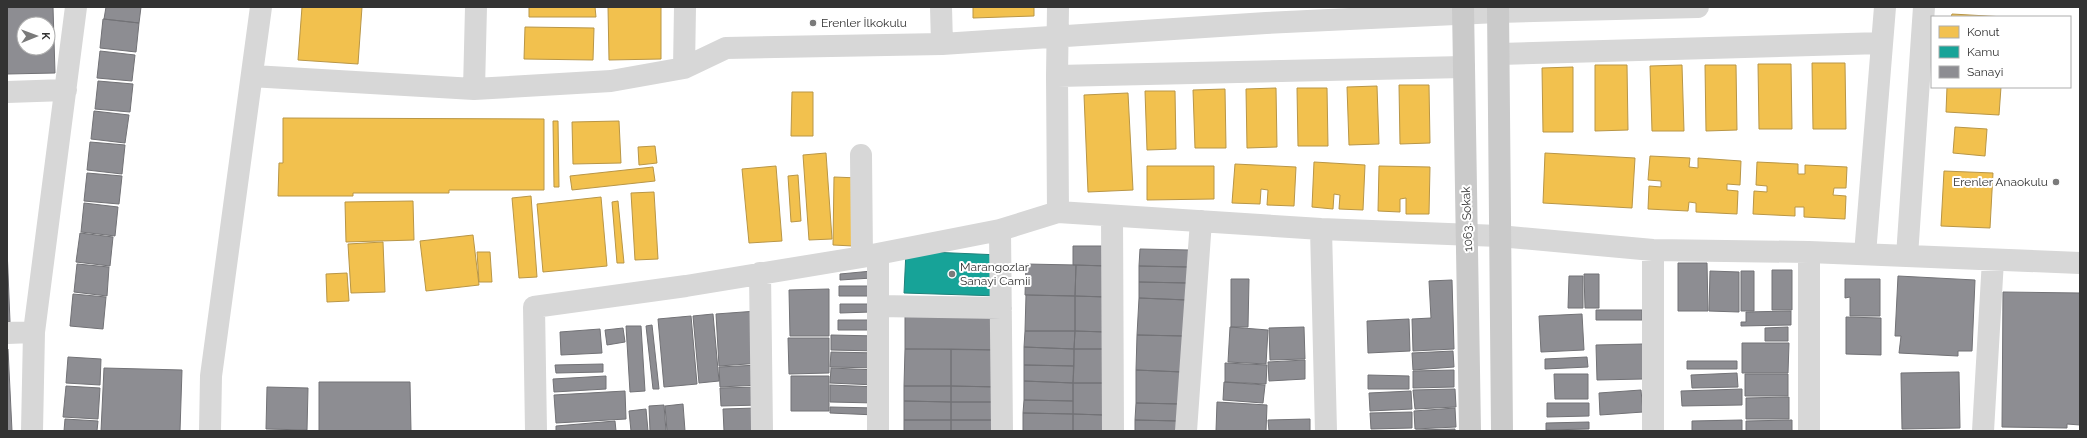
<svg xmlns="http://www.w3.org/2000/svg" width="2087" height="438" viewBox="0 0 2087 438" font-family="Raleway,sans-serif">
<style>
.homes{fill:#f2c14e;stroke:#b99646}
.public{fill:#17a398;stroke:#1f817a}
.industry{fill:#8d8d92;stroke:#727276;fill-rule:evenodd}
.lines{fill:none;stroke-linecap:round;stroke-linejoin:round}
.minor{stroke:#d7d7d7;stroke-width:22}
.major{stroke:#cacaca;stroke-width:22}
.poi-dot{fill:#7a7a7a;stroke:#fff;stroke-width:1.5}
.labels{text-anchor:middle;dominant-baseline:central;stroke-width:4;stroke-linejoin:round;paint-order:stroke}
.poi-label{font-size:12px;fill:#333;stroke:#fff;text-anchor:start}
.street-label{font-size:12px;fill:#333;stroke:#fff}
</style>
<rect width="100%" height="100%" fill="#fff"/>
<path class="homes" d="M302 7H362L358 64 298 60Z
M529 7H595L596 17H529Z
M608 7H661V59L609 60Z
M973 7H1034V16L973 18Z
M1952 14 2005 17H1951Z
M525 27 594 28 593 60 524 59Z
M1812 63H1845L1846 129H1813Z
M1758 64H1791L1792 129H1759Z
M1595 65H1627L1628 130 1595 131Z
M1682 65 1684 131H1652L1650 66Z
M1705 65H1736L1737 130 1706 131Z
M1573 67V132H1543L1542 68Z
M1399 85H1429L1430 143 1400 144Z
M1377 86 1379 144 1349 145 1347 87Z
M1947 87H2001L1999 115 1946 112Z
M1276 88 1277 147 1247 148 1246 89Z
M1297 88H1327L1328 146H1298Z
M1225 89 1226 148H1195L1193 90Z
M1145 91H1175L1176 149 1147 150Z
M792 92H813V136H791Z
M1128 93 1133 190 1088 192 1084 95Z
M283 118 544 119V190H449V193H353V196H278L279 163H283Z
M553 121H558L559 187H554Z
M619 121 621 163 573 164 572 122Z
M1955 127 1987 129 1985 156 1953 153Z
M655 146 657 163 639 165 638 147Z
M826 153 832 239 809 240 803 155Z
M1545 153 1635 158 1632 208 1543 203Z
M1650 156 1690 158 1689 167 1698 168V158L1741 161 1740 185 1727 184V190L1738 191 1737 214 1696 212V203L1689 202 1688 211 1648 209 1649 186 1661 187V181L1648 180Z
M1314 162 1365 165 1363 210 1339 209 1340 195 1334 194 1333 209 1312 207Z
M1757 162 1798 164V174H1805V165L1847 167 1846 188H1834L1833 195 1846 196 1845 219 1804 217V207H1795V216L1753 214 1754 191 1767 192V186L1756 185Z
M1235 164 1296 167 1294 206 1267 205 1268 190 1261 189 1260 204 1232 203Z
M776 166 782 241 749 243 742 169Z
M1147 166H1214V199L1147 200Z
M1379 166 1430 167 1429 214H1406V198L1400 199V212L1378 211Z
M653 167 655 181 572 190 570 176Z
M1944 171 1993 173 1990 228 1941 226Z
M798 175 801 221 791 222 788 176Z
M834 177 859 178 853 246 833 245Z
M654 192 658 259 635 260 631 193Z
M531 196 537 277 519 278 512 198Z
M601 197 607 266 543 272 537 204Z
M413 201 414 240 346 242 345 202Z
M618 201 624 263H617L612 202Z
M473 235 479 285 426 291 420 241Z
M383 242 385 292 351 293 348 244Z
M477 252H490L492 282H479Z
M347 273 349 301 327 302 326 274Z"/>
<path class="public" d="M906 251 1000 255 999 296 904 293Z"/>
<path class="industry" d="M7 7H53L55 73 7 74ZM24 24H48V48H24Z
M106 7H141L139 23 104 19Z
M103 19 139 23 136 52 100 48Z
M100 51 135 55 132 81 97 78Z
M98 81 133 84 130 112 95 109Z
M94 111 129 115 125 143 91 139Z
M90 142 125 145 122 174 87 170Z
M87 173 122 176 119 204 84 201Z
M84 203 118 207 115 236 81 232Z
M80 233 113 237 110 266 76 262Z
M1073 246H1108L1107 266 1073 265Z
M7 248 10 322H7Z
M1140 249 1189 250V267L1139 266Z
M1678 263H1707L1708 311H1678Z
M77 264 109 267 107 296 74 292Z
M1026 264 1076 265 1075 296 1025 295Z
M1076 265 1107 266V297L1075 296Z
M1139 266 1189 267 1188 283 1139 282Z
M1772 270H1792V310H1772Z
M872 271V278L840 280V274Z
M1710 271 1739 272V312L1709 311Z
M1741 271H1754V311H1741Z
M1584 274H1599V308H1585Z
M1569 276H1583V308H1568Z
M1898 276 1975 280 1972 351H1958V356L1899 353 1901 336H1895Z
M1231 279H1249L1248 327H1231Z
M1845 279H1880V316H1850V297L1845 298Z
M1452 280 1454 349 1413 351 1412 319 1431 318 1429 281Z
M1139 282 1188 283 1187 300 1139 298Z
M839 286H873V296H839Z
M829 289V336H790L789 290Z
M2003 292 2080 293V425L2067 424V428L2002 427Z
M73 294 106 297 103 329 70 326Z
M1026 295 1075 296V331H1025Z
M1075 296 1107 297 1106 332 1075 331Z
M1139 298 1187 300 1184 336 1137 335Z
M840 304H871V312L840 313Z
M1596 310H1642V320H1596Z
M757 311 761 363 719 366 716 314Z
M1791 311V325L1741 326V322H1746V312Z
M713 314 719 381 699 383 693 316Z
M1582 314 1584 350 1541 352 1539 316Z
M691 316 697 384 664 387 658 319Z
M905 316 999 317V350L905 349Z
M1846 317 1881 318V355L1846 354Z
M1409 319 1410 351 1368 353 1367 321Z
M838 320H870V330H838Z
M652 325 659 389H653L646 326Z
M626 326H641L645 391 630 392Z
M1230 327 1268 330 1266 364 1228 362Z
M1304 327 1305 359 1270 360 1269 328Z
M1788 327V341H1765V328Z
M623 328 625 342 607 345 605 330Z
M600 329 602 353 561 355 560 332Z
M1025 331H1075L1074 349 1024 347Z
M1075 331 1106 332V349H1074Z
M831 335 877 336V351L831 350Z
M1137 335 1184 336 1182 372 1136 370Z
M788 338H829V373L789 374Z
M1742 343H1789L1788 373H1742Z
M1643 344V379L1597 380 1596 345Z
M1024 347 1074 349V366L1024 365Z
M7 349H8L12 431H7Z
M905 349H951V386H904Z
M951 349 999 350V387L951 386Z
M1074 349H1106L1105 383H1073Z
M1453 351 1454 367 1413 370 1412 353Z
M831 352 878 353 877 368 830 367Z
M68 357 101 359 100 385 66 383Z
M1587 357 1588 367 1545 369V359Z
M1305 360V379L1269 381 1268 362Z
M1687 361H1737V369H1687Z
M1225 363 1267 365 1266 384 1225 382Z
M603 364V372L556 373 555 365Z
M759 365 760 385 720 387 719 367Z
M1024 365 1074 366 1073 383 1024 381Z
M104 368 182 370 180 431H101Z
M831 368 877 370 876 385 830 383Z
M1136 370 1182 372 1180 404 1136 403Z
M1454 370V387L1413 388V371Z
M1959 372 1960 428 1902 429 1901 373Z
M1737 373 1738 387 1692 388 1691 375Z
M1554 374H1588V399H1555Z
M1745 374H1788V396H1745Z
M1368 375 1409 376V389H1368Z
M606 376V389L554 392 553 379Z
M791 376H829V411H791Z
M1024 381 1073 383V401L1024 400Z
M319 382H410L411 431H319Z
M1224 382 1265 385 1263 403 1223 400Z
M1073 383H1104V415L1073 414Z
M830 385 877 387 876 403 830 402Z
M66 386 100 388 98 419 63 417Z
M904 386H951V402L904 401Z
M951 386 999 387 998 402H951Z
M267 387 308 388 307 430 266 429Z
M759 387 760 405 721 406 720 388Z
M1455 389 1456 407 1415 409 1413 390Z
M1742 389V405L1682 406 1681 391Z
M1641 390 1643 412 1600 415 1599 393Z
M625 391 626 419 556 423 554 395Z
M1411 391 1412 409 1370 411 1369 393Z
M1789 397V419H1746V398Z
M1024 400 1073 401V414L1023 413Z
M904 401 951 402V420H904Z
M951 402H998V420H951Z
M1217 402 1267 405 1266 431H1216Z
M1136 403 1180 404 1179 421 1135 420Z
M1547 403H1589V416L1547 417Z
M683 404 685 431H667L665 406Z
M664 405 666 431H650L649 406Z
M830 407 876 408V415L830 413Z
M756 408 757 431H724L723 409Z
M1455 408 1456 427 1415 429 1414 411Z
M646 409 648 431H631L629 411Z
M1412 412V428L1371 429 1370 413Z
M1023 413 1073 414V431H1023Z
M1073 414 1104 415 1103 431H1073Z
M65 419 98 421 97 431H64Z
M1310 419V431H1269L1268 420Z
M904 420H951V431H904Z
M951 420H998V431H951Z
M1135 420 1179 421V431H1135Z
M1742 420V431H1692V421Z
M1792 420V431H1746V421Z
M615 421 616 431H556V426Z
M1589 422V429L1546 430V423Z
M1455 429V431H1416V430Z"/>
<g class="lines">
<path class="minor" d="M941 7 942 44 1266 23 1498 12 1698 7
M1499 54 1882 43
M684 68 685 7
M252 76 474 89 611 81 684 68 726 48 942 44
M1057 76 1464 67
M474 89 476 7
M7 92 66 90
M861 155 862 257
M1058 212 1057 76 1058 7
M1112 216 1113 431
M1321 229 1326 431
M1000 230 1002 431
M1653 250V431
M1865 254 1885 7
M1907 256 1924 7
M760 273 762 431
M878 306 1001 308
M7 333 34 332
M32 431 34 332 76 7
M210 431 211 376 261 7
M536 431 534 307 686 286 862 257 1000 230 1058 212 1321 229 1499 236 1653 250 1809 252 2080 263
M878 431V254
M1186 431 1201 221
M1809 431V252
M1983 431 1993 260"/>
<path class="major" d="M1463 7 1470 431
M1498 7 1502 431"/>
</g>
<g class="poi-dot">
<circle cx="813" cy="23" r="4"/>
<circle cx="2056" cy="182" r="4"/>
<circle cx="952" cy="274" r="4"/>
</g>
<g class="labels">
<g class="poi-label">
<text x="821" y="23">Erenler İlkokulu</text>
<text x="2048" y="182" text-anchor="end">Erenler Anaokulu</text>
<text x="960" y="267">Marangozlar<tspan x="960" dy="14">Sanayi Camii</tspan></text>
</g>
<g class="street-label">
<text transform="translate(1467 219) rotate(-92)">1063. Sokak</text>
</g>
</g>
<rect width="2087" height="438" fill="none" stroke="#333333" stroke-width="16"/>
<rect x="1931" y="16" width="140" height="72" fill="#ffffff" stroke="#adadad"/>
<rect x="1939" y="26" width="20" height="12" fill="#f2c14e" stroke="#adadad"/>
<text x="1967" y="36" font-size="12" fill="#333333">Konut</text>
<rect x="1939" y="46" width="20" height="12" fill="#17a398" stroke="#adadad"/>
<text x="1967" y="56" font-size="12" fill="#333333">Kamu</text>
<rect x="1939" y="66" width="20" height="12" fill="#8d8d92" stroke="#adadad"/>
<text x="1967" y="76" font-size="12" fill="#333333">Sanayi</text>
<g transform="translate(36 36) rotate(89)"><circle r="19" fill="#ffffff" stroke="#adadad"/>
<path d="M0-3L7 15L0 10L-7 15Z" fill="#7a7a7a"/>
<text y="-6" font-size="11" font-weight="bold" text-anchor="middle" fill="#333333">K</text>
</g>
</svg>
